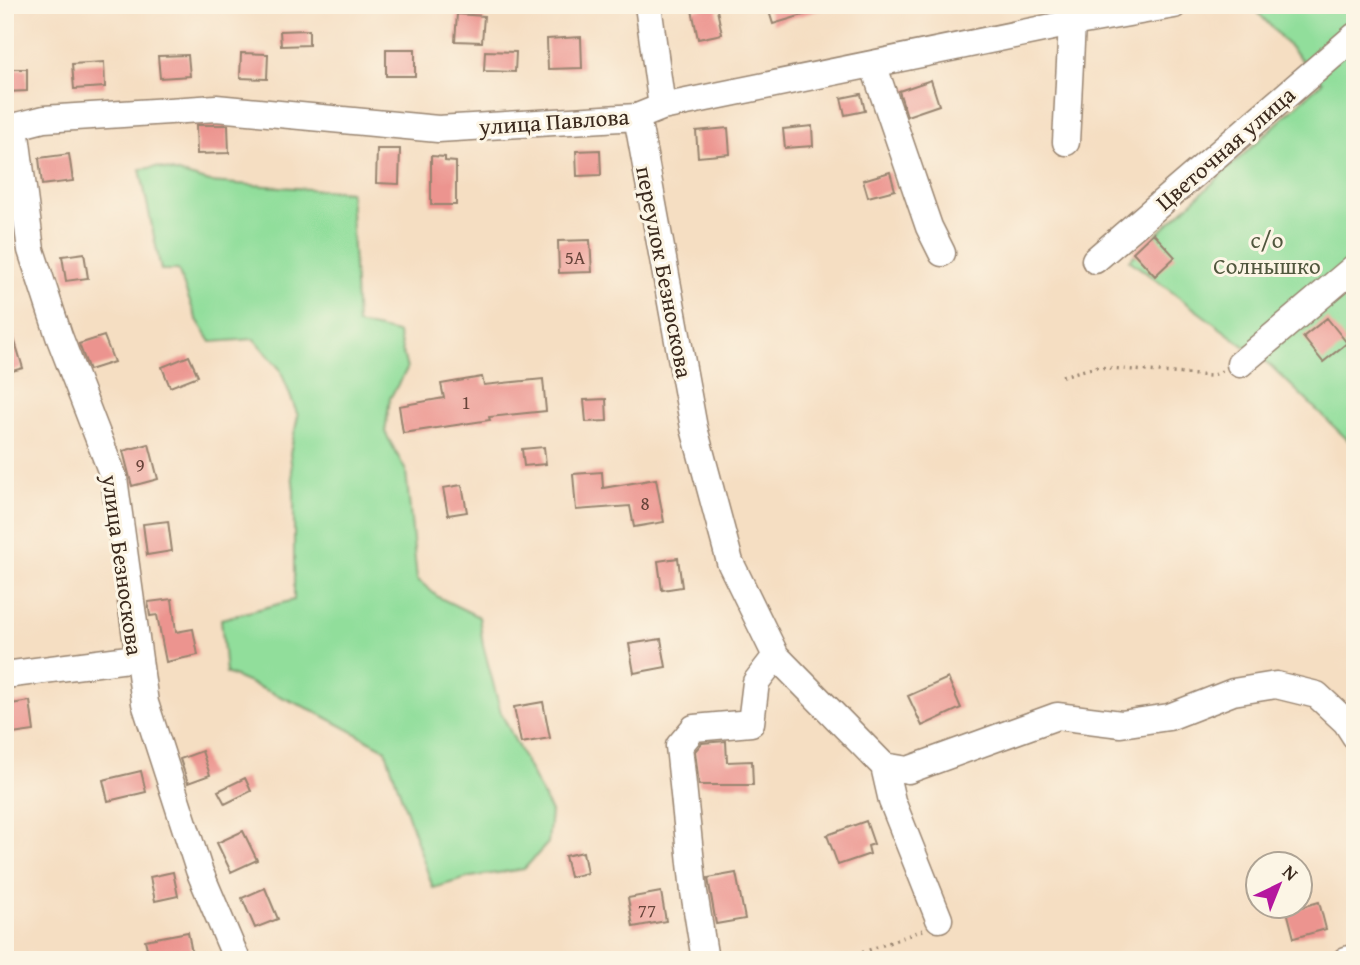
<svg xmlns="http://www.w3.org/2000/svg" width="1360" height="965" viewBox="0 0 1360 965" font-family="'Gentium Book Plus',serif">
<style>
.green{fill:#91de9b;stroke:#66845c;stroke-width:2}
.building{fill:#ec948f}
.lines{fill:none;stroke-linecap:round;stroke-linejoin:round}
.minor-casing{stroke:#988470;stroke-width:29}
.path{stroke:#988470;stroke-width:3.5;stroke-dasharray:2 5;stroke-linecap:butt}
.minor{stroke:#fff;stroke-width:26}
.labels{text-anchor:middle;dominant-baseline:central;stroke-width:6;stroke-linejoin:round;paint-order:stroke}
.number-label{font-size:19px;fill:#67443a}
.street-label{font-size:23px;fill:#3b2a1e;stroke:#fcf5e5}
.park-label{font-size:23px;fill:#50573d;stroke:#fcf5e5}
</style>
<rect width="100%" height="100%" fill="#fcf5e5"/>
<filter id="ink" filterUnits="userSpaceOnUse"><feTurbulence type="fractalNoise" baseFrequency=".0143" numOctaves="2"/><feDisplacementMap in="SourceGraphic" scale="14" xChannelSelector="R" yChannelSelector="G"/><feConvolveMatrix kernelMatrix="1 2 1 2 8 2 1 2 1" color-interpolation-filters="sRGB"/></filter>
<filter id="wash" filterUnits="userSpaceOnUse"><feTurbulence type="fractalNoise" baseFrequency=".00686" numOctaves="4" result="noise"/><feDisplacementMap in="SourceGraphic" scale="28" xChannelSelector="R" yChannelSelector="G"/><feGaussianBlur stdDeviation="1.57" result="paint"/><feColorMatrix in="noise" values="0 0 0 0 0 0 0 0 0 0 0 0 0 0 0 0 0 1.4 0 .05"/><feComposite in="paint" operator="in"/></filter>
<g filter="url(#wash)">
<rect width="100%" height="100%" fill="#f5dec2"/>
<path class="green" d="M1251 5H1355V447L1271 366 1129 260 1322 82Z
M157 167 210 182 350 192 357 324 398 333 407 369 390 398 385 432 406 471 417 579 438 597 479 617 483 645 501 713 551 812 548 843 524 869 471 877 433 888 385 749 312 710 226 673 221 619 294 600V491L290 453 298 416 280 369 254 339 211 342 196 318 178 270H161L140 169Z"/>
<g id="blocks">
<path class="building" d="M716 5 722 34 698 39 692 10Z
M767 5H823V9L773 24Z
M457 14 484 16 482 42 455 41Z
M309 30V45L281 46 280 31Z
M581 37 582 68 548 69 547 39Z
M386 49H415V76H386Z
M485 51 516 52 515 72 484 71Z
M241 53 268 54 267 79 240 78Z
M188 55 190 76 160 78 158 56Z
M104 62 105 87 74 89 72 64Z
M5 69H27V91L5 92Z
M931 80 939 105 907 116 899 91Z
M861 94 865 111 845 115 841 98Z
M196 125H228L229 153 197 154Z
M812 126 813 146 785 148 783 129Z
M728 128 730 154 698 157 696 131Z
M377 149H400L399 184 376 183Z
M600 150 601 175 577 176 576 151Z
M69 154 73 181 42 185 39 158Z
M431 156 445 157V161L456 162V205H431Z
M890 172 895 190 868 197 863 180Z
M1153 233 1175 257 1155 276 1133 252Z
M590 240 592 272 559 273 558 241Z
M84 253 88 278 66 281 62 256Z
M1327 318 1347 343 1323 362 1303 337Z
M5 322H9L23 368 5 373Z
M104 336 114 362 89 370 79 344Z
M189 356 198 376 170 387 162 367Z
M482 377 484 385 543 379 546 411 489 417 490 420 403 433 399 406 444 398 441 384Z
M606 399 607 421 586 422 584 400Z
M149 444 158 479 132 486 123 451Z
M544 447 546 464 524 466 522 449Z
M602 472 603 488 656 479 664 522 634 527 630 506 576 510 573 474Z
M462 485 467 512 448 515 443 488Z
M168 521 172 551 147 555 143 524Z
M678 558 682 587 662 590 658 561Z
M172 599 176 632 193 629 198 655 166 662 157 615 150 616 148 602Z
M661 639 666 667 634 673 629 644Z
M948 678 961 708 922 726 908 696Z
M30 701 34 731 5 735V705Z
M543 702 550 738 521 743 514 707Z
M726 741 727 762 752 761 753 785H699L695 751 702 743Z
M202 751 210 775 188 783 180 759Z
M141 771 146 792 108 801 103 780Z
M245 778 251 791 225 804 218 791Z
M866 821 874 844 868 846 870 854 838 865 827 835Z
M243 831 257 860 231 872 217 843Z
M583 852 587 873 570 877 565 856Z
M173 872 178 896 155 901 150 877Z
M736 873 745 919 716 924 708 878Z
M265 888 278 919 255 928 242 898Z
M661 892 666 921 633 927 628 898Z
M1319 902 1326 929 1294 938 1287 911Z
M188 932 192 953 150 960 145 940Z"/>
</g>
</g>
<g filter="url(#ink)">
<use href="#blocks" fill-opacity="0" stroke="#988470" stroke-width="2"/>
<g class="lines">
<g class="minor-casing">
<path id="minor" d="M648 5 662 107
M873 64 929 227 942 253
M637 117 694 428 730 562 776 656 884 766 908 770 1057 716 1121 724 1169 717 1233 692 1276 685 1317 695 1346 722 1355 736
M15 127 31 250 59 336 114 478 145 703 199 870 237 960
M5 129 44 119 216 108 438 129 637 117 662 107 1072 23 1174 5
M1066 142 1072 23
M1095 260 1355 36
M1240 364 1355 267
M5 675 136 658
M884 766 892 801 939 919
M705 960 694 892 679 746 694 728 751 723 756 682 776 656
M1346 960 1355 957"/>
</g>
<path class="path" d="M1062 376 1096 367 1211 376 1222 371
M852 960 853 956 923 930"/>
<use href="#minor" class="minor"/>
</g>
</g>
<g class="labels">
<g class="number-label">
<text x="575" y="257">5А</text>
<text x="466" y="402">1</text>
<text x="140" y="465">9</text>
<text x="645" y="503">8</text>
<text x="647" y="910">77</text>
</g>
<g class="street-label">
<text transform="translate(554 121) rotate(-4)">улица Павлова</text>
<text transform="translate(1225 148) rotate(-41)">Цветочная улица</text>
<text transform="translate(665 272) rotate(79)">переулок Безноскова</text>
<text transform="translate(123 565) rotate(82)">улица Безноскова</text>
</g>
<g class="park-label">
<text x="1267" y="239">с/о<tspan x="1267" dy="26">Солнышко</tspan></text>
</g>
</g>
<rect width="1360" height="965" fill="none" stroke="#fcf5e5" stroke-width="28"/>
<g transform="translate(1279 885) rotate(43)"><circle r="33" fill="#fcf5e5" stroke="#afa495" stroke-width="2"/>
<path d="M0-5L12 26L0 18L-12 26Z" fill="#b5179e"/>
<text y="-10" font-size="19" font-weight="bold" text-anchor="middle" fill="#3b2a1e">N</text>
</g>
</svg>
